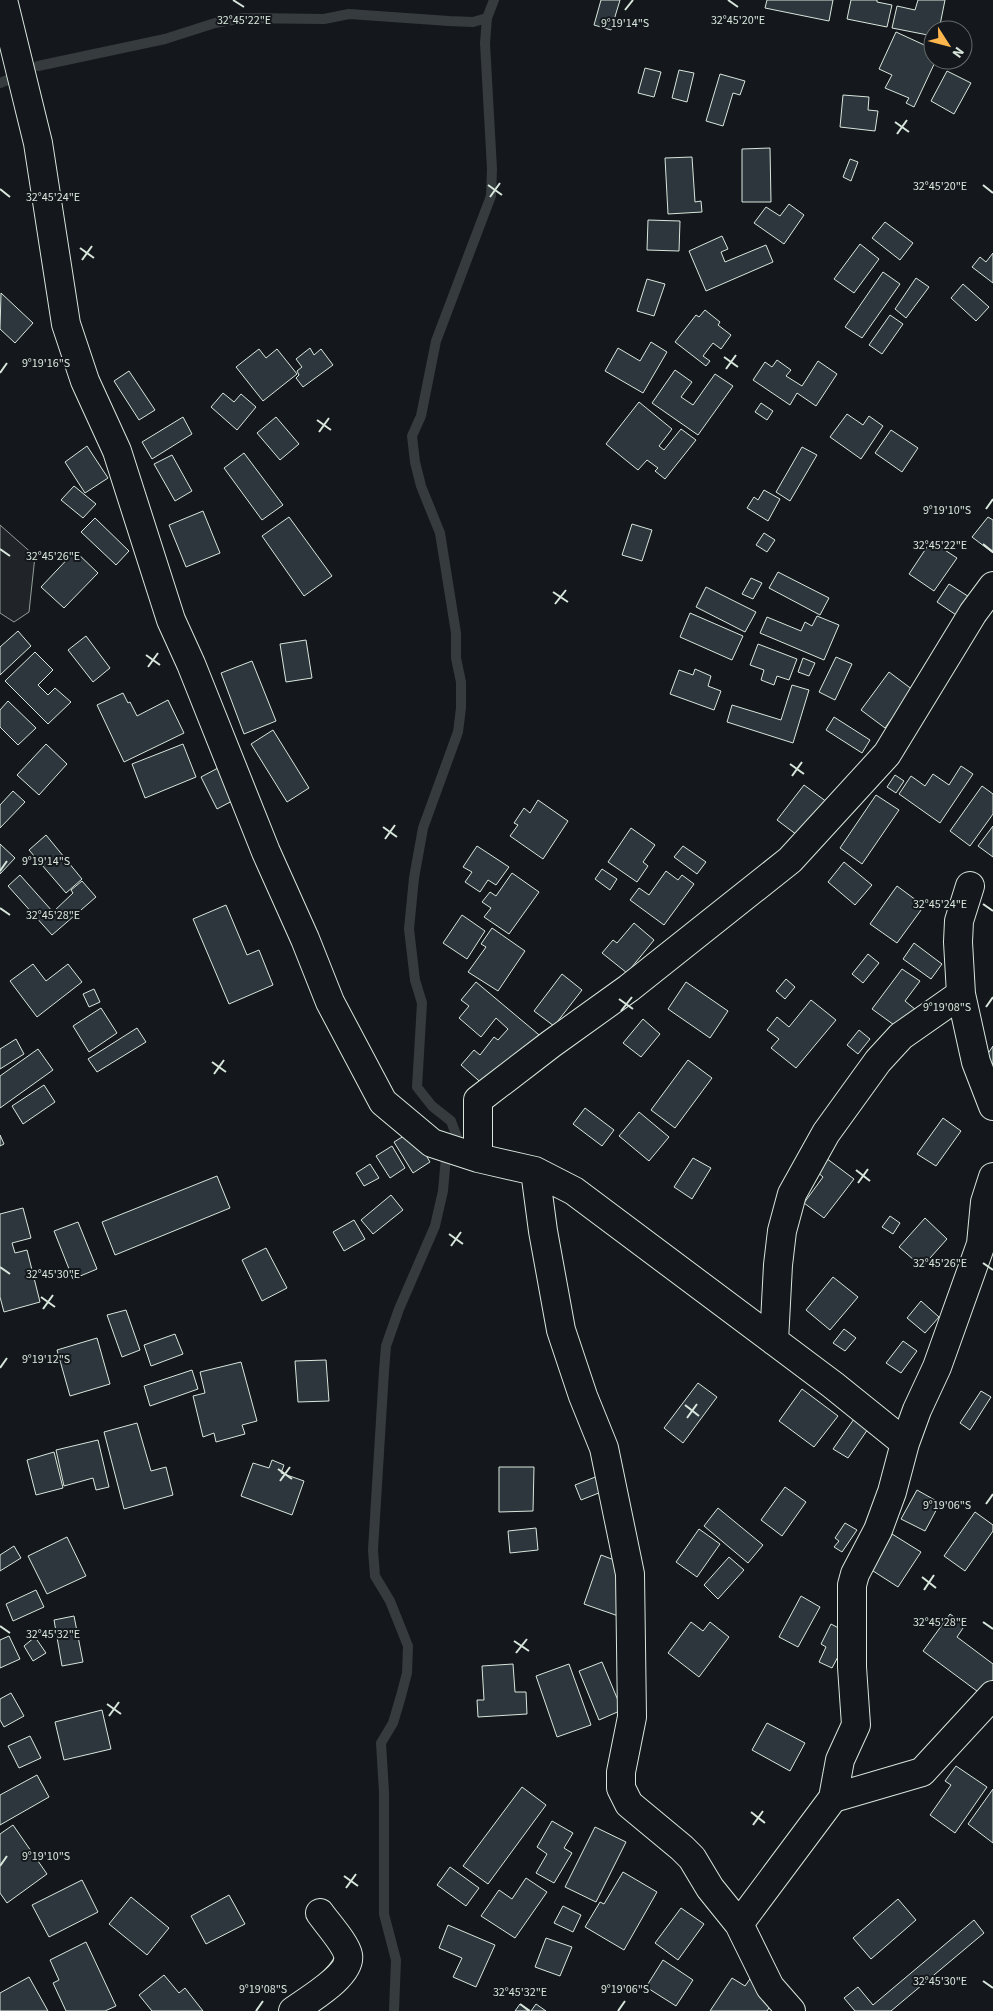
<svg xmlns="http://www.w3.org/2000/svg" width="993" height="2011" viewBox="0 0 993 2011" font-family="'Source Sans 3',sans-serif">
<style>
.green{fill:#202428;stroke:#939e99}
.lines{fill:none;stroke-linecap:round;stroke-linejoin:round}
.stream{stroke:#363b3e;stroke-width:10}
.building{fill:#2c363c;stroke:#d8e6dc}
.minor-casing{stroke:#d8e6dc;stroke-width:30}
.minor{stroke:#14181c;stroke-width:28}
.ticks{fill:none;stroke:#d8e6dc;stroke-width:2}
.ticks-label{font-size:12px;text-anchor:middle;fill:#d8e6dc;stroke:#14181c;stroke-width:4;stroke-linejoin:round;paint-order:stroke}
</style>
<rect width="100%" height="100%" fill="#14181c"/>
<path class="green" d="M0 525 35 556 29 612 14 622 0 613Z"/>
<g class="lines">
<path class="stream" d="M38 66 165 39 215 23 244 18 324 19 349 14 449 21 473 22 487 18
M0 83 20 75
M458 1140 451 1121 432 1106 417 1087 422 1003 415 980 409 929 414 878 423 828 458 732 461 708V682L456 658V633L440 533 421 486 415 462 412 436 421 416 436 341 491 196 492 169 485 43 487 18 494 0
M394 2011 396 1960 384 1914V1792L381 1743 393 1723 401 1696 407 1673 408 1646 390 1601 375 1576 373 1550 384 1371 386 1346 399 1309 435 1226 443 1191 446 1157"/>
</g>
<path class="building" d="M601 0H620L611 30 594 25Z
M767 0H833L829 21 765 8Z
M851 0H877V2L892 5 887 27 847 19Z
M918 0H945L939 30H933V36L892 28 897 6 915 10Z
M896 32 933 49V60H936L914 107 906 103 909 98 885 88 892 75 879 69Z
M645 68 661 72 654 97 638 93Z
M679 70 694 73 687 102 672 98Z
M947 71 971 83 954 114 931 101Z
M720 74 745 81 740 95 733 93 723 126 706 121Z
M843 95 869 97 868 110 878 111 875 131 840 127Z
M770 148 771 202H742V149Z
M692 157 695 202 701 201 702 212 668 214 665 158Z
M850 159 858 162 851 181 843 177Z
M789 204 804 215 784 244 754 223 766 207 780 216Z
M648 220 680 221 679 251 647 250Z
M885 222 913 243 900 260 872 238Z
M722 236 728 249 721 252 725 262 766 245 773 262 706 291 689 251Z
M860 244 879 259 854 293 834 279Z
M993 253V283L972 267 980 257 986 262Z
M883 272 900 284 862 338 845 327Z
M916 278 929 287 906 318 895 309Z
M647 279 665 284 654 316 637 311Z
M963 284 989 307 976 321 951 298Z
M1 293 33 323 15 343 0 329Z
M705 310 720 322 718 325 731 335 721 349 713 343 703 356 710 361 706 366 675 342 696 315 699 317Z
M890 315 903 324 882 354 869 345Z
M651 342 667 352 643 393 605 371 618 348 640 361Z
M310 348 314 355 321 349 333 365 303 387 296 378 299 375 297 371 302 367 296 359Z
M259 349 266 358 277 349 297 374 263 401 236 367Z
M777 360 791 370 786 376 802 386 818 361 837 374 816 406 797 393 790 405 753 380 765 362 772 367Z
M675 370 692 382 681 397 693 405 715 374 733 386 698 435 652 403Z
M129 371 155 410 139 420 114 381Z
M223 393 234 402 241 394 256 407 237 430 211 407Z
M639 402 672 429 659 446 664 450 681 429 696 440 665 479 655 471 658 468 647 460 638 470 606 444Z
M761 403 773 411 767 420 755 412Z
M847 414 863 425 869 416 883 426 861 459 830 437Z
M183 417 192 434 152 459 142 442Z
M276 417 299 444 280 460 257 433Z
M891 430 918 448 902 472 875 453Z
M87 446 108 478 85 493 65 462Z
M802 447 817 455 790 501 776 492Z
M244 453 283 505 262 520 224 468Z
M172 455 192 491 175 501 154 464Z
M74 486 96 504 83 518 61 500Z
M764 490 780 499 768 521 747 508 754 497 758 500Z
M203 511 220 553 186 567 169 525Z
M289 517 332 576 304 596 262 536Z
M988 517 993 520V553L972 537Z
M95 518 129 551 116 565 81 532Z
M632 524 652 530 642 561 622 555Z
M764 533 775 540 767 552 756 545Z
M931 541 957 558 934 591 909 574Z
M75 551 98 573 64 608 41 587Z
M778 572 829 598 820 615 769 588Z
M751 578 762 583 753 599 742 594Z
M949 584 977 602 965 621 937 602Z
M706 587 756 612 745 632 696 607Z
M690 613 743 636 732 660 680 637Z
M817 616 839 625 824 660 760 633 767 617 801 631 805 622 812 626Z
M18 631 31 646 0 675V647Z
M86 636 110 668 93 682 68 650Z
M306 640 312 678 286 682 280 644Z
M758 644 797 659 789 680 777 676 774 685 761 680 764 670 750 665Z
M35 652 53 670 38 685 48 695 55 688 71 702 48 724 5 681Z
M836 657 852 664 835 700 819 692Z
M803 658 815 663 809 676 798 672Z
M252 661 276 721 244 734 221 673Z
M695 669 711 676 708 686 721 691 714 710 670 694 679 670 693 675Z
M889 672 913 690 885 728 861 710Z
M792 685 809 690 793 743 727 722 732 705 781 720Z
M123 693 128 703 130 702 137 716 168 700 184 733 124 762 97 705Z
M8 701 36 728 18 745 0 727V710Z
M834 717 870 740 862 753 826 730Z
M273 730 309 788 287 802 251 744Z
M46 744 67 764 39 795 17 775Z
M183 744 196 777 145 798 132 764Z
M961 766 973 774 940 823 899 794 911 776 925 786 933 774 949 785Z
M218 768 234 800 217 809 201 777Z
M895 775 904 781 896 793 887 787Z
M804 785 831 805 805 841 777 820Z
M982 786 993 794V814L970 846 950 831Z
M13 791 25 802 0 828V805Z
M876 795 899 810 862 864 840 848Z
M538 800 568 821 543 859 510 836 518 825 514 823 524 808 530 813Z
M993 826V857L978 846Z
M631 828 655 845 643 862 648 866 637 882 608 862Z
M46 835 82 879 66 893 29 850Z
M0 844 15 858 0 874Z
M477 846 509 867 496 885 488 880 480 892 465 882 472 872 463 867Z
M683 846 706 862 697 874 674 857Z
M844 862 872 885 855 905 828 882Z
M602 869 617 879 610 890 595 879Z
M666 871 678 880 682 875 694 884 664 925 630 900 639 888 649 895Z
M512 873 539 892 509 934 484 917 491 908 482 902 490 892 496 896Z
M20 875 53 912 73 893 71 890 82 881 96 897 52 935 8 886Z
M897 886 924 906 897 943 870 924Z
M226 905 247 955 259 950 273 985 229 1004 193 919Z
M462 915 485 931 467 959 443 943Z
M634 923 654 940 627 973 602 953 613 940 617 943Z
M492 928 525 951 498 991 468 972 486 947 481 944Z
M914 943 942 964 931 979 903 959Z
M868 954 879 963 863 983 852 974Z
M33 964 46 981 68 964 82 982 37 1017 10 981Z
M902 969 920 981 905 1001 916 1010 901 1030 872 1009Z
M562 974 582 990 554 1026 534 1011Z
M786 979 795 987 785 999 776 991Z
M476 982 544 1039 486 1087 461 1065 474 1050 480 1055 494 1037 498 1040 508 1029 496 1018 481 1037 459 1018 469 1006 461 1000Z
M686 982 728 1011 710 1038 668 1009Z
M94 989 100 1002 89 1007 83 994Z
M811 1000 836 1020 796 1068 771 1048 779 1039 767 1030 777 1017 789 1027Z
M101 1008 117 1033 89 1052 73 1026Z
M643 1019 660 1034 641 1057 623 1043Z
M137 1028 146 1042 97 1072 88 1059Z
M859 1030 870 1039 858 1054 847 1045Z
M16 1039 24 1054 0 1069V1049Z
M993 1046V1064L985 1058Z
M38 1049 53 1070 0 1108V1076Z
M688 1060 712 1078 675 1128 651 1110Z
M44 1085 55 1102 23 1124 12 1106Z
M585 1108 614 1130 602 1146 573 1124Z
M639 1112 669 1137 649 1161 619 1136Z
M943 1118 961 1131 936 1166 917 1154Z
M412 1131 430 1162 413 1173 394 1142Z
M0 1135 4 1144 0 1146Z
M392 1146 405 1168 390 1178 376 1156Z
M693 1158 711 1168 692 1199 674 1187Z
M826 1158 854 1179 824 1218 804 1203 823 1177 816 1171Z
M370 1164 379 1178 364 1186 356 1173Z
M217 1176 230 1208 115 1255 102 1222Z
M391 1195 403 1210 373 1234 361 1220Z
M23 1208 31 1238 12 1243 15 1253 27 1250 40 1302 4 1312 0 1297V1214Z
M890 1216 900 1223 893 1234 882 1227Z
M925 1218 947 1239 922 1267 899 1247Z
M354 1220 365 1239 344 1251 333 1232Z
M78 1222 97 1269 73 1279 54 1231Z
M266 1248 287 1288 262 1301 242 1260Z
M833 1277 858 1297 830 1330 806 1310Z
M921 1301 939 1317 925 1333 907 1318Z
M126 1310 140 1350 122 1357 107 1315Z
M844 1329 856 1338 845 1351 833 1343Z
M175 1334 183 1354 151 1366 144 1345Z
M97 1338 110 1384 70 1396 57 1350Z
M903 1341 917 1351 901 1373 886 1363Z
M326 1360 329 1401 298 1402 295 1361Z
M241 1362 257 1421 242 1425 245 1434 216 1442 214 1433 203 1437 193 1396 205 1393 200 1372Z
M192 1370 198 1389 150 1406 144 1386Z
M698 1383 717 1397 683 1443 664 1428Z
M802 1389 838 1416 814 1447 779 1421Z
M981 1391 991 1397 970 1430 960 1423Z
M854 1419 868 1429 848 1458 833 1449Z
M137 1423 151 1471 166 1467 173 1495 124 1509 104 1432Z
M98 1440 109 1487 96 1490 93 1478 64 1486 56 1450Z
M54 1452 63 1488 36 1495 27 1460Z
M272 1460 284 1465 281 1473 304 1481 292 1515 241 1496 253 1463 269 1468Z
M499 1467H534L533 1511 499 1512Z
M603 1474 609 1489 581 1500 575 1485Z
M785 1487 806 1502 782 1536 761 1520Z
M917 1490 940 1503 925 1531 901 1519Z
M718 1508 763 1545 748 1563 704 1526Z
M975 1512 993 1525V1531L965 1571 944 1556Z
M845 1523 857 1530 842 1552 834 1547 839 1541 835 1538Z
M536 1528 538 1550 510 1553 508 1531Z
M699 1529 720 1544 697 1577 676 1562Z
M892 1534 921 1552 898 1587 870 1569Z
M67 1537 86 1576 47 1594 28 1556Z
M14 1546 21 1558 0 1571V1555Z
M601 1555 641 1570 624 1618 584 1604Z
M729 1557 744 1570 718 1599 704 1585Z
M36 1590 44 1607 13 1621 6 1604Z
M801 1596 820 1607 798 1647 779 1637Z
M950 1614 965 1625 957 1637 993 1664V1686L985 1697 923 1651Z
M74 1616 83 1662 62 1666 54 1620Z
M691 1622 703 1631 710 1622 729 1637 699 1677 668 1653Z
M831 1624 850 1634 832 1668 819 1662 826 1647 821 1644Z
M9 1636 20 1659 0 1668V1640Z
M35 1637 46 1653 33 1661 24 1646Z
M602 1662 622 1710 599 1720 579 1671Z
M513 1664 515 1692H526L527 1714 478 1717 477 1700H484L482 1666Z
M569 1664 591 1725 557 1737 536 1676Z
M11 1693 24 1716 4 1727 0 1720V1699Z
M102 1710 111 1749 64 1760 55 1722Z
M767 1723 805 1743 790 1771 752 1750Z
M30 1736 41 1758 19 1768 8 1746Z
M956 1766 987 1787 955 1833 930 1815 951 1785 945 1781Z
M37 1775 49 1797 0 1825V1795Z
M522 1787 546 1805 488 1884 463 1866Z
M993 1789V1843L968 1824Z
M552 1821 573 1833 564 1848 572 1853 554 1883 536 1873 547 1854 537 1847Z
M13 1825 47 1874 7 1903 0 1893V1834Z
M595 1827 626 1842 596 1902 565 1887Z
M450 1867 479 1888 466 1906 437 1885Z
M623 1872 657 1892 624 1950 585 1927 600 1902 604 1904Z
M526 1878 547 1892 515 1938 481 1916 499 1890 512 1899Z
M82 1880 98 1912 49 1937 32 1905Z
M229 1895 245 1924 206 1944 191 1916Z
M131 1897 169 1928 147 1955 109 1924Z
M898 1899 916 1920 871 1959 853 1938Z
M563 1906 581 1915 573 1932 554 1923Z
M681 1908 704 1924 678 1960 655 1943Z
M974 1920 984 1933 891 2011H855L844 1998 858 1987 873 2005Z
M448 1925 495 1945 476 1987 453 1977 462 1958 439 1948Z
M546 1938 572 1947 560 1976 535 1967Z
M86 1942 116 2006 105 2011H66L53 1983 59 1980 50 1960Z
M663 1960 693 1980 676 2006 646 1987Z
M164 1975 179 1993 185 1988 203 2011H152L139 1995Z
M752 1976 779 1993 767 2011H710L732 1978 745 1986Z
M29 1977 48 2011H0V1993Z
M520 2004 528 2011H515Z
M536 2004 546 2011H531Z"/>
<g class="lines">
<g class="minor-casing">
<path id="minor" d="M3 0 38 143 66 324 85 381 117 451 171 620 191 664 266 852 305 939 330 1002 383 1102 432 1143 478 1158 535 1171 574 1191 833 1385 905 1443
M970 886 959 921 958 942 961 994 976 1062 993 1106
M478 1158V1100L551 1044 629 988 790 860 887 754 973 613 993 586
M535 1171 543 1231 561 1330 583 1396 604 1448 630 1574 632 1717 621 1772V1788L629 1804 682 1848 692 1858 710 1888 739 1924
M774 1341 778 1265 782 1231 792 1194 826 1133 878 1061 901 1036 961 994
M833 1798 922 1772 993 1695
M293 2011C308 2000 352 1975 348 1955 346 1944 327 1923 320 1913
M791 2011 770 1987 739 1924 833 1798 840 1760 856 1725 852 1667V1585L855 1574 878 1530 892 1492 905 1443 917 1410 937 1367 981 1244 985 1202 993 1177"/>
</g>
<use href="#minor" class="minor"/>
</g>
<path class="ticks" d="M233 0 244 7M728 0 738 7M625 10 633 0M895 122 909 132M897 134 907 120M488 185 502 195M983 185 993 193M0 189 10 197M490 197 500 183M80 248 94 258M82 260 92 246M724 357 738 367M726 369 736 355M0 373 7 363M317 420 331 430M319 432 329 418M986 509 993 499M983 544 993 552M0 549 10 556M553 592 568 602M555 604 566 590M146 655 160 665M148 667 158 653M790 764 804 774M792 776 802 762M383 827 397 837M385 839 395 825M0 871 7 861M983 904 993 911M0 908 10 915M619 999 633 1009M986 1007 993 997M621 1011 632 997M212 1062 226 1072M214 1074 224 1060M856 1170 870 1181M858 1183 868 1169M449 1234 463 1244M451 1246 461 1232M983 1263 993 1270M0 1267 10 1274M41 1297 55 1307M43 1309 53 1295M0 1368 7 1358M685 1405 699 1416M687 1418 697 1404M278 1469 292 1479M280 1481 290 1467M986 1504 993 1494M922 1577 936 1588M924 1590 934 1575M983 1622 993 1629M0 1626 10 1633M514 1641 529 1651M516 1653 527 1639M107 1704 121 1714M109 1716 119 1702M751 1812 765 1823M753 1825 763 1811M0 1866 7 1856M344 1876 358 1886M346 1888 356 1874M983 1981 993 1988M520 2004 530 2011M256 2011 263 2001M618 2011 625 2001"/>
<g class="ticks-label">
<text x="244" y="24">32°45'22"E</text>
<text x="738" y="24">32°45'20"E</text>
<text x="625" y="27">9°19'14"S</text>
<text x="940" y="190">32°45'20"E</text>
<text x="53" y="201">32°45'24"E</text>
<text x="46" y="367">9°19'16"S</text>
<text x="947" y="514">9°19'10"S</text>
<text x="940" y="549">32°45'22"E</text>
<text x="53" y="560">32°45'26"E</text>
<text x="46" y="865">9°19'14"S</text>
<text x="940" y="908">32°45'24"E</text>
<text x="53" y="919">32°45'28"E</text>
<text x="947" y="1011">9°19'08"S</text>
<text x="940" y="1267">32°45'26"E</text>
<text x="53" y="1278">32°45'30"E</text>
<text x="46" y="1363">9°19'12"S</text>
<text x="947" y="1509">9°19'06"S</text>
<text x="940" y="1626">32°45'28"E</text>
<text x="53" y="1638">32°45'32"E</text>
<text x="46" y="1860">9°19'10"S</text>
<text x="940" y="1985">32°45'30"E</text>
<text x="263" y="1993">9°19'08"S</text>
<text x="625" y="1993">9°19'06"S</text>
<text x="520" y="1996">32°45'32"E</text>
</g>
<g transform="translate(948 45) rotate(126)"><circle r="24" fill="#14181c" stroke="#626a69"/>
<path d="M0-4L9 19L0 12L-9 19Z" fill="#ffb74d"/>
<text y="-8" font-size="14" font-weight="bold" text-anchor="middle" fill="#d8e6dc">N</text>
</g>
</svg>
